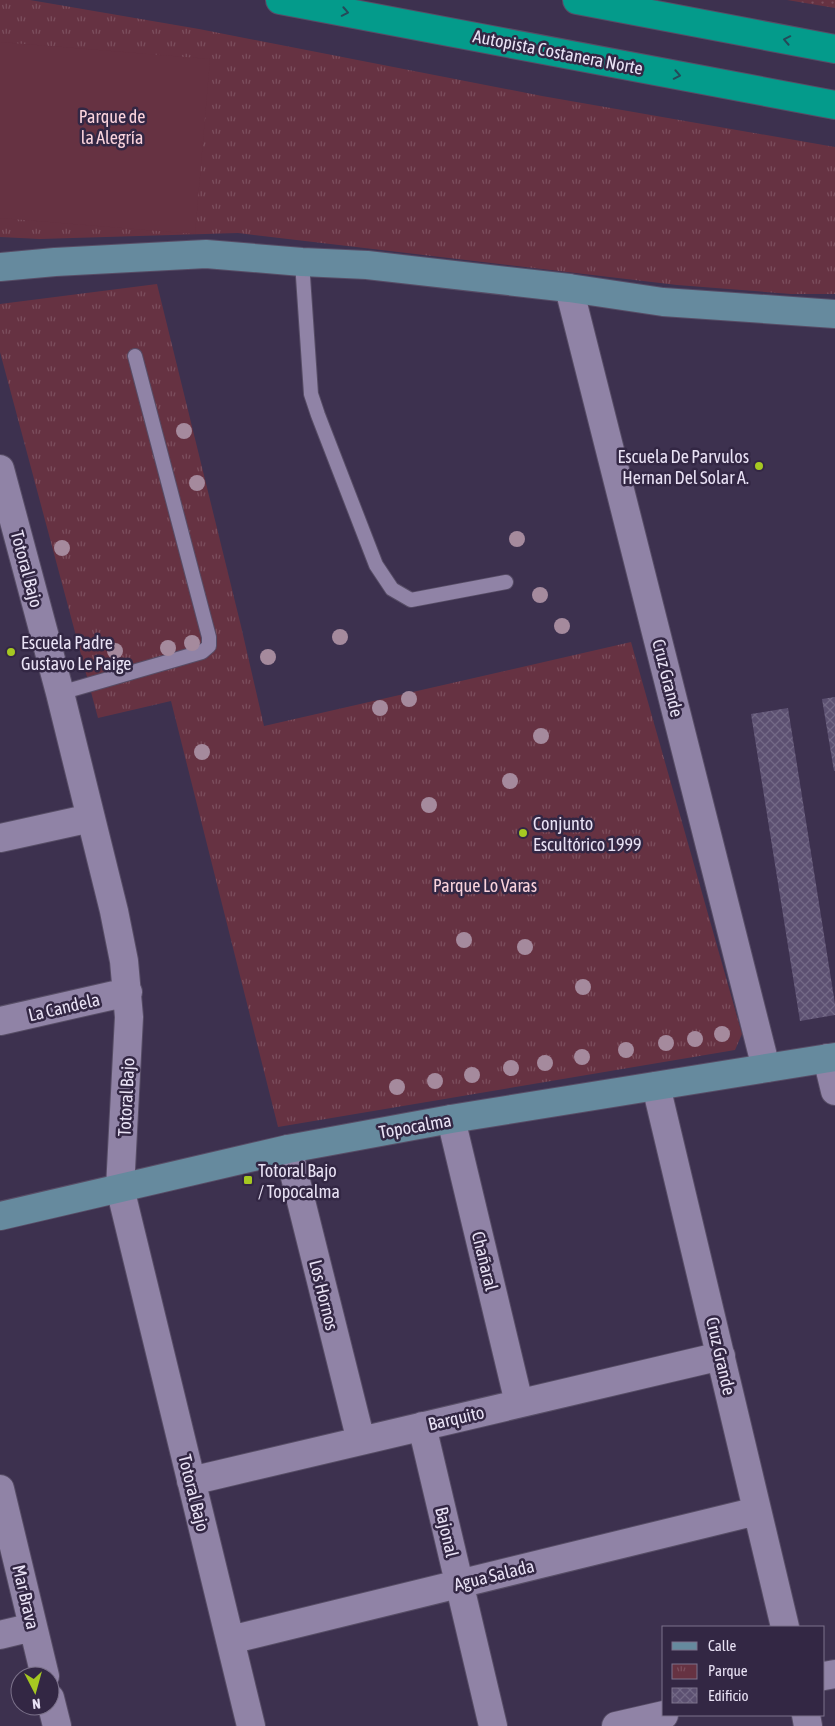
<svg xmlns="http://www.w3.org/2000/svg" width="835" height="1726" viewBox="0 0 835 1726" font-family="'Asap Condensed',sans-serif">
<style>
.grass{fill:url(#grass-dots)}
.park{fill:url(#park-tufts)}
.pitch{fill:#663242}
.building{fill:url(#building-cross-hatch)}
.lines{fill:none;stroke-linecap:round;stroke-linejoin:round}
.lane-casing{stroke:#574d66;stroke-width:16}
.street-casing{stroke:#574d66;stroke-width:30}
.secondary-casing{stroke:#574d66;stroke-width:30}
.highway-casing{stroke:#574d66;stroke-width:30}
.lane{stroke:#9083a6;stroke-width:14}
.street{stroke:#9083a6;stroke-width:28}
.secondary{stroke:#668a9e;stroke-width:28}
.highway{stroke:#049b8b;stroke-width:28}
.tree{fill:#a58a9d}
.oneway{stroke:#254a59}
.poi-dot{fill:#a6c821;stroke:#332744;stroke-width:2}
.labels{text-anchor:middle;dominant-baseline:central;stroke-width:5;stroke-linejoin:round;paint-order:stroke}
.street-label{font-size:18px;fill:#e9e2f5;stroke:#332744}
.park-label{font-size:18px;fill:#fad3dc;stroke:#332744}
.poi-label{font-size:18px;fill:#e9e2f5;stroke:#332744;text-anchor:start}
</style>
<defs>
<pattern id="grass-dots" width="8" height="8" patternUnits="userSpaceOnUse" patternTransform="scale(1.25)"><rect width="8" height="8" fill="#663242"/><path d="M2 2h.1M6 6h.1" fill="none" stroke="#7c4f5e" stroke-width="1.8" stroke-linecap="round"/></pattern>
<pattern id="park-tufts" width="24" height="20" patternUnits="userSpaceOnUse" patternTransform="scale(1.25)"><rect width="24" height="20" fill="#663242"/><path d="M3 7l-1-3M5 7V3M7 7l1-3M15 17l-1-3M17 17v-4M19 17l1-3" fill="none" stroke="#7c4f5e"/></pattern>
<pattern id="building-cross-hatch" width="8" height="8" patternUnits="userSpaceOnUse" patternTransform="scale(1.25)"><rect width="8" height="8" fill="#5c5071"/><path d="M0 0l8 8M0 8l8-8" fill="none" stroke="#736986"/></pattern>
</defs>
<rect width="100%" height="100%" fill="#3d314f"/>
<path class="grass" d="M787 0H835V8Z"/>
<path class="park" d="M0 0H30L199 29 542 96 835 147V294H791L677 285 238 233 40 239 0 237Z
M157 284 241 626 264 726 631 642 742 1034 735 1050 278 1127 171 701 98 718 0 352V304Z"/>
<path class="pitch" d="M0 42 210 59 195 234 0 218Z"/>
<path class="building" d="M835 697V771H834L822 699Z
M788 708 835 1004V1015L800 1021 751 714Z"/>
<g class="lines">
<g class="lane-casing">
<path id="lane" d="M302 262 311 394 318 415 376 565 392 589 411 600 506 582
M60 693 202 652 209 646V637L135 356"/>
</g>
<g class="street-casing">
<path id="street" d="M569 288 766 1068
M0 469 60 693 114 911 124 961 129 1017 120 1188 251 1726
M0 838 91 818
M0 1021 128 992
M827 1058 835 1091
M656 1086 785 1627
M451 1119 519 1403
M288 1149 361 1441
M422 1426 493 1726
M191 1481 721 1356
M0 1489 45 1676
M0 1635 33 1627
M230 1640 757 1511
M824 1676 835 1674
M50 1698 57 1726
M806 1715 808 1726
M616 1726 664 1715"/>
</g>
<g class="secondary-casing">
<path id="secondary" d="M0 267 55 262 206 254 302 262 367 265 569 288 663 302 835 314
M0 1216 288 1149 451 1119 835 1057"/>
</g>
<g class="highway-casing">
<path id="highway" d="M280 0 835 105
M577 0 835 49"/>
</g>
<use href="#lane" class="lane"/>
<use href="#street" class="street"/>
<use href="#secondary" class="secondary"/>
<use href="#highway" class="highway"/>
</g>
<g class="tree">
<circle cx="184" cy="431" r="8"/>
<circle cx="197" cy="483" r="8"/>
<circle cx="517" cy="539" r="8"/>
<circle cx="62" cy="548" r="8"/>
<circle cx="540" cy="595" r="8"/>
<circle cx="562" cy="626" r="8"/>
<circle cx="340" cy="637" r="8"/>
<circle cx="192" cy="643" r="8"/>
<circle cx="168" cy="648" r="8"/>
<circle cx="115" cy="651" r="8"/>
<circle cx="268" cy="657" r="8"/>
<circle cx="409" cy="699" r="8"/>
<circle cx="380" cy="708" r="8"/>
<circle cx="541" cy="736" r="8"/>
<circle cx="202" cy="752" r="8"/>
<circle cx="510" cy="781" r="8"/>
<circle cx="429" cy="805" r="8"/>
<circle cx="464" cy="940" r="8"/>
<circle cx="525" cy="947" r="8"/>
<circle cx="583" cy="987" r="8"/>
<circle cx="722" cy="1034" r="8"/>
<circle cx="695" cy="1039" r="8"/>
<circle cx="666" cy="1043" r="8"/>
<circle cx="626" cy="1050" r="8"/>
<circle cx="582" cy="1057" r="8"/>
<circle cx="545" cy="1063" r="8"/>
<circle cx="511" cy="1068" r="8"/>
<circle cx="472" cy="1075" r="8"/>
<circle cx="435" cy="1081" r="8"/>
<circle cx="397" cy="1087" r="8"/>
</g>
<defs><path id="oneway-chevron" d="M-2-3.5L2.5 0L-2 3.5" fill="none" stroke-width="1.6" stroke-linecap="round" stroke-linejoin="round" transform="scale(1.25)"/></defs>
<g class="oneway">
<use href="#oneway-chevron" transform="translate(345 12) rotate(11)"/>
<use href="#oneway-chevron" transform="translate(787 40) rotate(-169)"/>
<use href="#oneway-chevron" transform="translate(677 75) rotate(11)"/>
</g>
<g class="poi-dot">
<circle cx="759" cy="466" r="5"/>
<circle cx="11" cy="652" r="5"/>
<circle cx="523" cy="833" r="5"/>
<rect x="243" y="1175" width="10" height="10" rx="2.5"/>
</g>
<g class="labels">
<g class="street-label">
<text transform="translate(558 52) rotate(11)">Autopista Costanera Norte</text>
<text transform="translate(27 569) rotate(75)">Totoral Bajo</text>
<text transform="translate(668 678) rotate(76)">Cruz Grande</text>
<text transform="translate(64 1007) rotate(-13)">La Candela</text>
<text transform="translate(126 1097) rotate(-87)">Totoral Bajo</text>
<text transform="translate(415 1126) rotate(-10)">Topocalma</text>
<text transform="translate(485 1261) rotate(76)">Chañaral</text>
<text transform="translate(324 1295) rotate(76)">Los Hornos</text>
<text transform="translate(721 1356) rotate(77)">Cruz Grande</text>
<text transform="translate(456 1418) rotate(-13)">Barquito</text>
<text transform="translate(194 1493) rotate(76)">Totoral Bajo</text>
<text transform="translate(447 1532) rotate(77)">Bajonal</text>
<text transform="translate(494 1575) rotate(-14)">Agua Salada</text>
<text transform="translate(26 1597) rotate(77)">Mar Brava</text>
</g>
<g class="park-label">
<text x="112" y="116">Parque de<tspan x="112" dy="21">la Alegría</tspan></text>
<text x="485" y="885">Parque Lo Varas</text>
</g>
<g class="poi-label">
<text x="749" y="456" text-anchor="end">Escuela De Parvulos<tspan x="749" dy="21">Hernan Del Solar A.</tspan></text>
<text x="21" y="642">Escuela Padre<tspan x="21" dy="21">Gustavo Le Paige</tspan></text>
<text x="533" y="823">Conjunto<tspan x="533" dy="21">Escultórico 1999</tspan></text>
<text x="258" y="1170">Totoral Bajo<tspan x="258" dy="21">/ Topocalma</tspan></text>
</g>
</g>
<rect x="662" y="1626" width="162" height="90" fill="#332744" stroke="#7c728b"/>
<rect x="672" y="1642" width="25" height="8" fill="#668a9e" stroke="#7c728b"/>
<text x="708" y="1651" font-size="15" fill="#e9e2f5">Calle</text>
<rect x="672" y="1664" width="25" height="15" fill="url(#park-tufts)" stroke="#7c728b"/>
<text x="708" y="1676" font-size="15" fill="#e9e2f5">Parque</text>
<rect x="672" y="1688" width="25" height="15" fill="url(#building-cross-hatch)" stroke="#7c728b"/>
<text x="708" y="1701" font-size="15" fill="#e9e2f5">Edificio</text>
<g transform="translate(35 1691) rotate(174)"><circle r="24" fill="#332744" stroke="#7c728b"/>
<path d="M0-4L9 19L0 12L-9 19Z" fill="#a6c821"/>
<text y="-8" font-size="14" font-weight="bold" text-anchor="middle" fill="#e9e2f5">N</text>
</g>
</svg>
